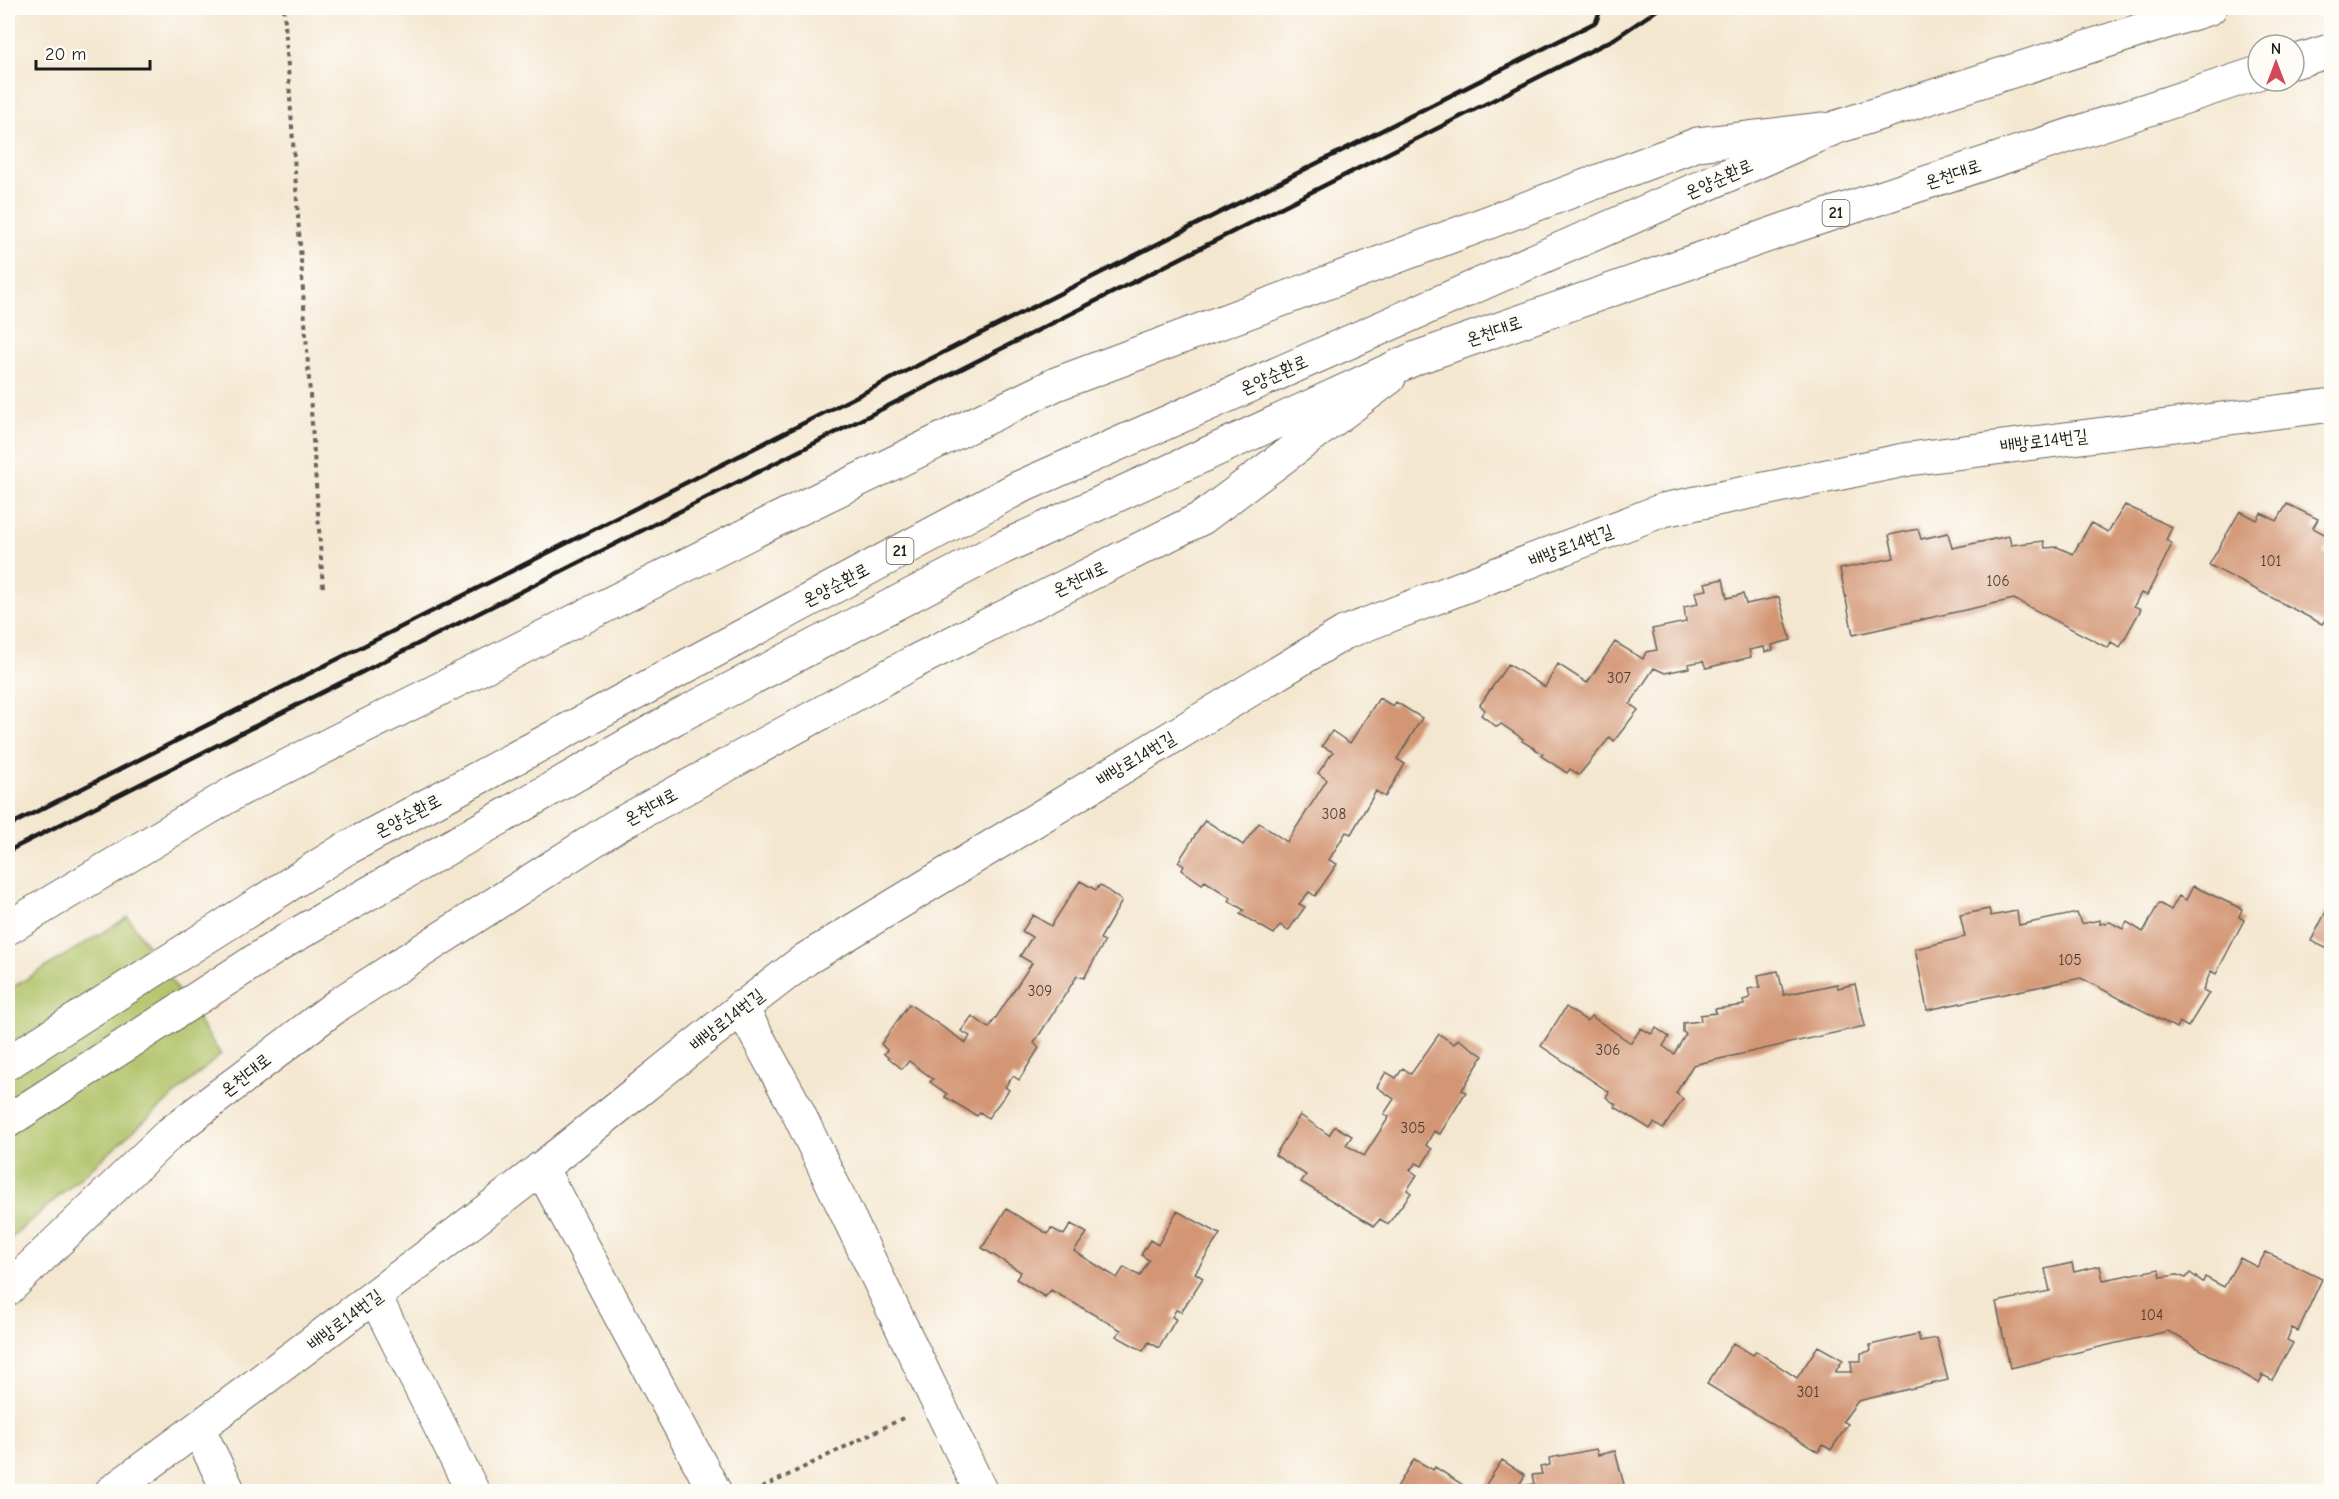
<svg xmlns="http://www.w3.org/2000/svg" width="2339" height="1499" viewBox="0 0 2339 1499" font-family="'Comic Neue','Poor Story',sans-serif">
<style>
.green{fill:#afc165;stroke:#666e40;stroke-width:1.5}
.building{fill:#d39674}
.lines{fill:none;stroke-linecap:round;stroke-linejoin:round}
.minor-casing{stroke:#68635b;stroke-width:35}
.primary-casing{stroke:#68635b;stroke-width:35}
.trunk-casing{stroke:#68635b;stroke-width:35}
.path{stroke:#68635b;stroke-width:4;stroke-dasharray:4.5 4.5;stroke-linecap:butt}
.minor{stroke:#fff;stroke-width:33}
.primary{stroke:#fff;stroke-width:33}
.trunk{stroke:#fff;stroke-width:33}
.rail{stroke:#1c1c1c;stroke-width:4.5}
.labels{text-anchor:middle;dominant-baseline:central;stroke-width:6;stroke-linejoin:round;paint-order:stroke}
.number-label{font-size:15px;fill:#4a3a32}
.shield{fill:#fdfcf7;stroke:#605f5e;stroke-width:1.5}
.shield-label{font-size:16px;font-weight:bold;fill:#1c1c1c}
.street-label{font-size:18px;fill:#1c1c1c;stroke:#fdfcf7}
</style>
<rect width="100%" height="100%" fill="#fdfcf7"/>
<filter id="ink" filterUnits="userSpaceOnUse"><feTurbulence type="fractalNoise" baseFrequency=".0167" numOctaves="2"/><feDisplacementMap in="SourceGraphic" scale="12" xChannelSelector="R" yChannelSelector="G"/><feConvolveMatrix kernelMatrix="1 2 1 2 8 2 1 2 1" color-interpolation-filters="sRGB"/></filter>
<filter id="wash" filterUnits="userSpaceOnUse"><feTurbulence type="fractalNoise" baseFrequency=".008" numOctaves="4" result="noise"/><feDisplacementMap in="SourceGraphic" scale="24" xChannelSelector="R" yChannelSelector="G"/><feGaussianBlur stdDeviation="1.35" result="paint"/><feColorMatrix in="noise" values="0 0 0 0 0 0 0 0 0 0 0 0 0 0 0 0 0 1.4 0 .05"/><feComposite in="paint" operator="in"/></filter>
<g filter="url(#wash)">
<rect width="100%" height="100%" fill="#f4e7d0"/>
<path class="green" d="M128 917 221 1054 8 1241V990Z"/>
<g id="blocks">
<path class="building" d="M2287 504 2318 519 2313 528 2332 538 2323 553 2332 557V610L2322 624 2209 565 2240 511 2257 520 2261 513 2277 521Z
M2125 505 2172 527 2166 540 2172 544 2147 595 2141 593 2134 606 2141 609 2120 647 2111 642 2108 648 2014 599 1853 635 1840 569 1894 558 1889 535 1918 529 1921 539 1948 533 1952 548 2009 536 2011 545 2044 541 2045 548 2057 547 2073 554 2091 523 2108 532Z
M1723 579 1727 598 1743 594 1746 604 1779 597 1791 640 1772 645 1773 650 1765 652 1764 647 1749 650 1751 657 1706 668 1703 661 1688 664 1689 668 1665 673 1654 668 1630 704 1638 710 1614 741 1610 737 1579 775 1570 769 1567 773 1541 756 1543 754 1522 741 1523 739 1501 724 1497 727 1481 715 1485 710 1480 705 1508 664 1545 687 1558 664 1587 683 1615 642 1643 659 1646 652 1657 650 1652 629 1686 622 1684 607 1698 604 1695 592 1707 590 1705 583Z
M1379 698 1393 706 1396 702 1422 718 1397 759 1405 764 1385 797 1376 791 1351 834 1346 832 1329 860 1337 864 1315 896 1309 892 1299 904 1305 907 1288 931 1280 925 1274 934 1240 914 1244 910 1229 901 1231 898 1205 881 1202 884 1182 870 1184 866 1178 862 1205 820 1243 845 1259 823 1287 842 1327 780 1318 773 1333 752 1322 746 1332 731 1350 743Z
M1080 881 1096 890 1100 885 1122 901 1100 939 1105 941 1084 978 1077 976 1034 1043 1039 1048 1019 1080 1013 1076 1005 1087 1009 1090 988 1118 980 1112 977 1116 945 1097 947 1094 930 1082 933 1079 909 1061 902 1069 884 1054 887 1050 881 1044 909 1004 966 1043 970 1036 961 1031 972 1016 989 1028 1032 963 1020 956 1032 937 1022 931 1033 915 1051 926Z
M2193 886 2242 909 2239 917 2244 920 2216 974 2211 971 2203 990 2209 993 2188 1027 2179 1022 2176 1028 2081 978 1927 1010 1915 949 1965 937 1960 915 1989 909 1991 916 2017 911 2019 925 2077 913 2081 924 2100 920V924L2110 922 2123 929 2127 922 2143 932 2159 903 2171 910 2179 896 2186 900Z
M2332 900V951L2311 941Z
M1778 971 1784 995 1837 984 1838 988 1855 984 1865 1026 1693 1065 1676 1093 1683 1099 1663 1129 1654 1123 1650 1129 1615 1107 1616 1105 1606 1097 1609 1092 1541 1046 1566 1007 1587 1021 1591 1016 1631 1043 1641 1028 1651 1034 1656 1028 1669 1037 1663 1046 1674 1054 1686 1034 1683 1032V1023L1701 1021 1700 1015 1716 1013 1715 1009 1744 1005 1743 1000 1750 998 1748 989 1760 987 1758 975Z
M1439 1034 1454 1044 1458 1039 1483 1056 1462 1090 1466 1092 1440 1134 1434 1131 1426 1145 1432 1149 1422 1166 1416 1163 1410 1170 1417 1175 1407 1190 1411 1193 1388 1224 1380 1219 1374 1226 1301 1182 1306 1175 1275 1155 1300 1115 1329 1135 1335 1126 1352 1136 1346 1145 1364 1156 1389 1117 1384 1114 1394 1099 1377 1087 1386 1072 1396 1078 1403 1068 1411 1074Z
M1006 1209 1048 1234 1051 1228 1064 1235 1071 1224 1087 1233 1074 1251 1117 1278 1124 1267 1140 1276 1149 1260 1141 1255 1150 1240 1158 1245 1177 1211 1220 1234 1195 1273 1203 1278 1181 1312 1176 1310 1172 1317 1176 1319 1159 1348 1149 1342 1143 1351 1116 1336 1121 1330 1051 1290 1045 1297 1016 1279 1021 1272 982 1248Z
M2266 1252 2322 1279 2298 1331 2292 1328 2287 1340 2293 1343 2272 1380 2263 1375 2259 1383 2168 1331 2010 1368 1996 1302 2050 1291 2045 1269 2072 1263 2074 1272 2100 1266 2103 1280 2159 1269 2161 1277 2177 1275 2186 1278 2190 1273 2203 1282 2205 1277 2224 1287 2240 1258 2257 1267Z
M1918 1334 1920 1341 1937 1338 1948 1380 1858 1401 1843 1421 1848 1424 1831 1450 1823 1445 1818 1452 1707 1384 1733 1343 1753 1355 1756 1351 1797 1378 1818 1346 1843 1360 1835 1372H1852L1851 1361H1861V1353L1871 1351 1870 1345Z
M1596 1449 1598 1455 1615 1451 1626 1492H1481L1502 1460 1525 1475 1518 1487 1534 1484 1532 1475 1542 1474 1540 1467 1550 1465 1549 1458Z
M1414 1459 1433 1470 1435 1467 1474 1492H1394Z"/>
</g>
</g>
<g filter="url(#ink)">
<use href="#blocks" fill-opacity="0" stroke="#68635b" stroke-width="1.5"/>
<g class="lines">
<g class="minor-casing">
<path id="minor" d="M741 1007 795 1106 981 1492
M541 1168 715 1492
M375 1297 473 1492
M198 1428 229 1492
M111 1492C255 1386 398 1280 539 1170 628 1100 715 1027 806 959L1344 633 1663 510 1909 459 2332 405"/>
</g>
<g class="primary-casing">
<path id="primary" d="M8 928 237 791 776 520 1056 384 1698 144 1823 129
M8 1289 169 1134 339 1004 616 826 912 663 1202 518 1389 378"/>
</g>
<g class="trunk-casing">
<path id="trunk" d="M2294 62 2332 50
M8 1063 342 851 1018 488 1837 127 2210 8
M8 1121 287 940 675 718 1004 547 1416 358 1789 228 2258 73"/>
</g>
<path class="path" d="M284 8 323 588
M754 1492 903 1418"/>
<use href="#minor" class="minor"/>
<use href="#primary" class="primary"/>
<use href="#trunk" class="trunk"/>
<path class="rail" d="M8 826 1596 22 1601 8
M8 851 1614 39 1660 8"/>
</g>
</g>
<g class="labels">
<g class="number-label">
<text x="2271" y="561">101</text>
<text x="1998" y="581">106</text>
<text x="1619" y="678">307</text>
<text x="1334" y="814">308</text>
<text x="2070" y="960">105</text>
<text x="1040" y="991">309</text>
<text x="1608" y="1050">306</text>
<text x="1413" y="1128">305</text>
<text x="2152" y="1315">104</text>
<text x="1808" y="1392">301</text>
</g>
<g class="shield">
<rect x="1822.5" y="200" width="27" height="26" rx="4.5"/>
<rect x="886.5" y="538" width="27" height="26" rx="4.5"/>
</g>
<g class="shield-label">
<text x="1836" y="213">21</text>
<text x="900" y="551">21</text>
</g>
<g class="street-label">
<text transform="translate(1953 174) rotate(-18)">온천대로</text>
<text transform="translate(1719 179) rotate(-24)">온양순환로</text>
<text transform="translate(1494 331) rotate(-19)">온천대로</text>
<text transform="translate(1274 375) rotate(-24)">온양순환로</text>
<text transform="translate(2044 441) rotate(-7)">배방로14번길</text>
<text transform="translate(1571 546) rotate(-21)">배방로14번길</text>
<text transform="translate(1080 579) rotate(-26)">온천대로</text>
<text transform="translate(836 585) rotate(-28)">온양순환로</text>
<text transform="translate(1136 759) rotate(-31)">배방로14번길</text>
<text transform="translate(651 807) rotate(-29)">온천대로</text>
<text transform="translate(408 816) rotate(-28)">온양순환로</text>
<text transform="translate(727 1020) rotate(-38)">배방로14번길</text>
<text transform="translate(246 1075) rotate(-38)">온천대로</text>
<text transform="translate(345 1320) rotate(-37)">배방로14번길</text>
</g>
</g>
<rect width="2339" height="1499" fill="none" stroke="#fdfcf7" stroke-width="30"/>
<g transform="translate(2276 63)"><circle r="28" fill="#fdfcf7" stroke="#a3a29f" stroke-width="1.5"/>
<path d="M0-4.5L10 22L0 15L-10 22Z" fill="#d1495b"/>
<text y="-9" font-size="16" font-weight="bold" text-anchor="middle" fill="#1c1c1c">N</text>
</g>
<path d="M36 60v9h114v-9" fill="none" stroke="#1c1c1c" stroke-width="3"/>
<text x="45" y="60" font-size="18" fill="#1c1c1c" stroke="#fdfcf7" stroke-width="4.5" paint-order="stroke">20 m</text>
</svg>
